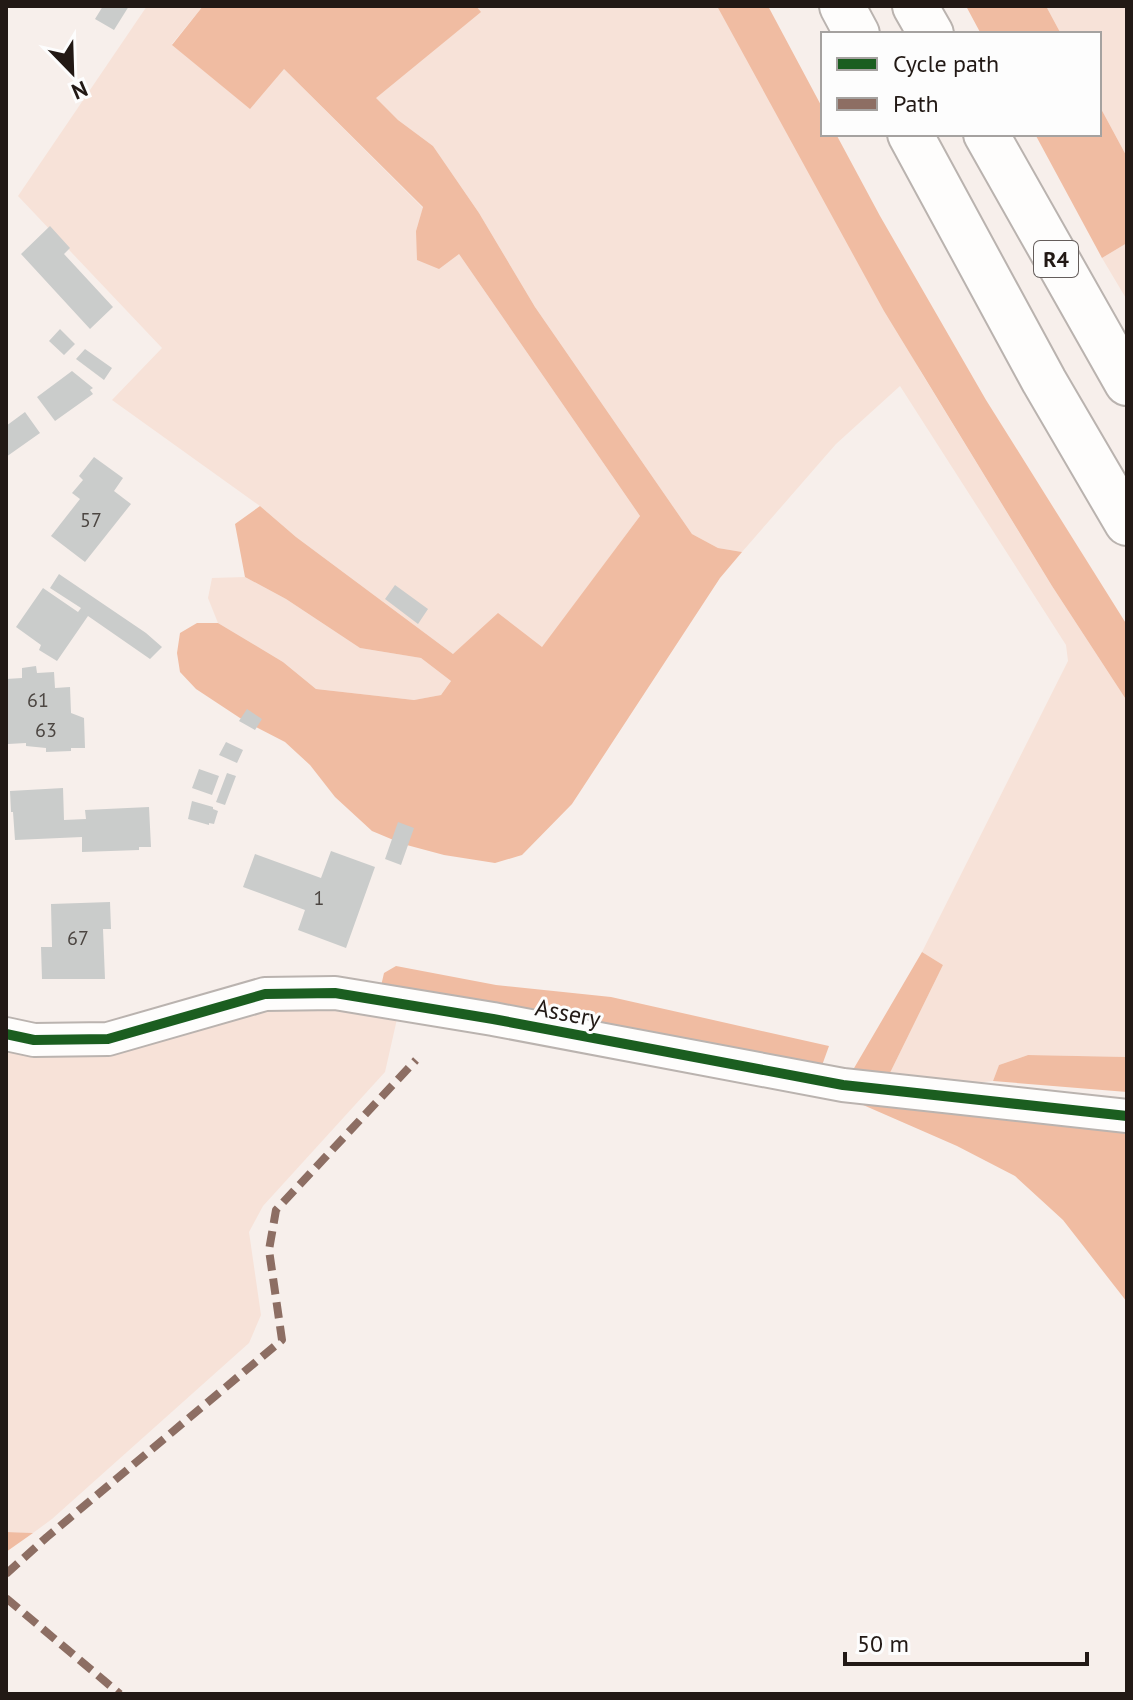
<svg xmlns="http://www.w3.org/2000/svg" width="1133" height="1700" viewBox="0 0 1133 1700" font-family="'PT Sans',sans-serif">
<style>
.green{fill:#f7e2d8}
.forest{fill:#f0bca2}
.building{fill:#cacccb}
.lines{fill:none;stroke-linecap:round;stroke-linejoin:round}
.minor-casing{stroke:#bab3af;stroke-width:36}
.motorway-casing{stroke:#bab3af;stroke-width:48}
.minor{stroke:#fefdfc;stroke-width:32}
.motorway{stroke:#fefdfc;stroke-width:44}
.quiet{stroke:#8d6e63;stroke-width:8;stroke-dasharray:16 8;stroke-linecap:butt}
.cycleway-casing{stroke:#fdfdfd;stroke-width:15}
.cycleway{stroke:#1b5e20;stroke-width:10}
.labels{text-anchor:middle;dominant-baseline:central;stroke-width:6;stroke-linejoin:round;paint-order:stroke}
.number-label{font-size:20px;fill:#4c4642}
.shield{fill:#fdfdfd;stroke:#645d5b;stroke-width:2}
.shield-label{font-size:22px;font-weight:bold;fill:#221915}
.street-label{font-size:24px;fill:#221915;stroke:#fdfdfd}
</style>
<rect width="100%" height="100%" fill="#f7efeb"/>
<path class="green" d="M147 6H203L172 44 283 68 423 208 416 231 459 254 640 516 542 648 453 654 296 537 260 506 112 400 162 348 18 196Z
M476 6H719L921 372 1052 586 1127 701V1057L1028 1055 999 1065 993 1081 938 1087 887 1079 943 965 922 952 1068 661 1066 645 900 386 836 444 742 552 718 548 692 534 535 307 479 213 433 146 398 120 375 98 480 12Z
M1046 6H1127V157L1099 105V34H1061Z
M1127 243V300L1102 258Z
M245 577 286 599 360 648 421 658 451 681 441 695 414 700 316 689 283 662 218 623 208 598 212 578Z
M282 1005 333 1007 397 1019 385 1072 263 1206 249 1232 261 1315 249 1343 52 1519 33 1533 6 1532V1049Z"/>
<path class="forest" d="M203 6H476L481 12 376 98 398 120 433 146 479 213 535 307 692 534 718 548 742 552 720 578 572 804 522 855 495 863 444 855 403 844 372 831 335 797 310 765 285 742 246 722 196 689 180 672 177 653 180 633 197 623H218L283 662 316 689 414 700 441 695 451 681 421 658 360 648 286 599 245 577 235 524 260 506 296 537 453 654 498 613 542 647 640 516 459 254 439 269 417 260 416 231 423 207 284 69 250 109 172 45Z
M717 6H768L823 109V134H836L880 216 986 400 1127 625V701L1052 586 884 311Z
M966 6H1046L1061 34H981Z
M1099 105 1127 157V243L1102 258 1035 134H1099Z
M922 952 943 965 887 1079 850 1075Z
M396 966 496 985 611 997 829 1046 820 1071 381 986 384 973Z
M1028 1055 1127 1057V1092L993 1081 999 1065Z
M854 1101 1127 1131V1302L1063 1220 1015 1176 957 1146Z
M6 1532 33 1533 6 1552Z"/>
<path class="building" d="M103 6H129L114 30 95 19Z
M50 226 70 248 64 254 113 307 90 329 21 254Z
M60 329 75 344 64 355 49 341Z
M85 349 112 368 104 380 76 359Z
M72 371 93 388 90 390 93 394 55 421 37 397Z
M25 412 40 433 6 457V426Z
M94 457 123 478 114 491 131 504 85 562 51 536 80 499 72 493 83 480 79 476Z
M59 574 146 633 162 647 150 659 88 616 57 661 39 650 41 645 16 627 43 588 78 612 81 608 50 588Z
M395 585 428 609 418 624 385 599Z
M36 666 37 673 54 672 55 688 70 687 71 713 84 718 85 748H71V751L46 752V748L26 746V743L8 744 6 679 22 678V668Z
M247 709 262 719 255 730 239 721Z
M226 742 243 750 237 763 219 755Z
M199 769 219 776 212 795 192 788Z
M227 773 236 776 225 805 216 802Z
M63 788 64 820 86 819 85 810 149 807 151 847H139V850L82 852V837L15 840 13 812H11L10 791Z
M192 801 213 807V809L218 811 214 824 209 823V825L188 819Z
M398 822 414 828 401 865 385 859Z
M331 851 375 867 346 948 298 930 305 910 243 887 255 854 321 878Z
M110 902 111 929H103L105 979H42L41 947H52L51 904Z"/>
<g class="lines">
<g class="minor-casing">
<path id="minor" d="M6 1034 34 1040 108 1039 265 994 335 993 493 1019 843 1085 1127 1116"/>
</g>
<g class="motorway-casing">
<path id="motorway" d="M842 6 857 34
M915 6 931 34
M910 134 1044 381 1127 523
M986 134 1127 383"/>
</g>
<use href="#minor" class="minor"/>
<use href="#motorway" class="motorway"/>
<path class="quiet" d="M6 1574 47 1537 282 1340 269 1250 276 1210 416 1060
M6 1598 120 1694"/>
<g class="cycleway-casing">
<path id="cycleway" d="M6 1034 34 1040 108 1039 265 994 335 993 493 1019 843 1085 1127 1116"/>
</g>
<use href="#cycleway" class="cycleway"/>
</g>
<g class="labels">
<g class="number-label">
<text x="91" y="520">57</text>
<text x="38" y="700">61</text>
<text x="46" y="730">63</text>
<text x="319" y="898">1</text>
<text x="78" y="938">67</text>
</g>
<rect class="shield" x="1034" y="241" width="44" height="36" rx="6"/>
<g class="shield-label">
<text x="1056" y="259">R4</text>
</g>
<g class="street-label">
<text transform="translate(568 1013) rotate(11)">Assery</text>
</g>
</g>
<rect width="1133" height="1700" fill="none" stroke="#221915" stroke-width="16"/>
<rect x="821" y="32" width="280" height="104" fill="#fdfdfd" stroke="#a5a2a0" stroke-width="2"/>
<rect x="837" y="58" width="40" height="12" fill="#1b5e20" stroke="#a5a2a0" stroke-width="2"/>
<text x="893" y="72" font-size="24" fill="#221915">Cycle path</text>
<rect x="837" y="98" width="40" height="12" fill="#8d6e63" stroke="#a5a2a0" stroke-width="2"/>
<text x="893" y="112" font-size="24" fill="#221915">Path</text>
<g transform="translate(72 72) rotate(157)" stroke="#fdfdfd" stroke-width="6" paint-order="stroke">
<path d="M0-6L14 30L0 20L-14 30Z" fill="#221915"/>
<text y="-12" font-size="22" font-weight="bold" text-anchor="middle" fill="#221915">N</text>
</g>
<path d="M845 1652v12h242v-12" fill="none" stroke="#221915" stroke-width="4"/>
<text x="857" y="1652" font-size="24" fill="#221915" stroke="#fdfdfd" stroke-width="6" paint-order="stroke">50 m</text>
</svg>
